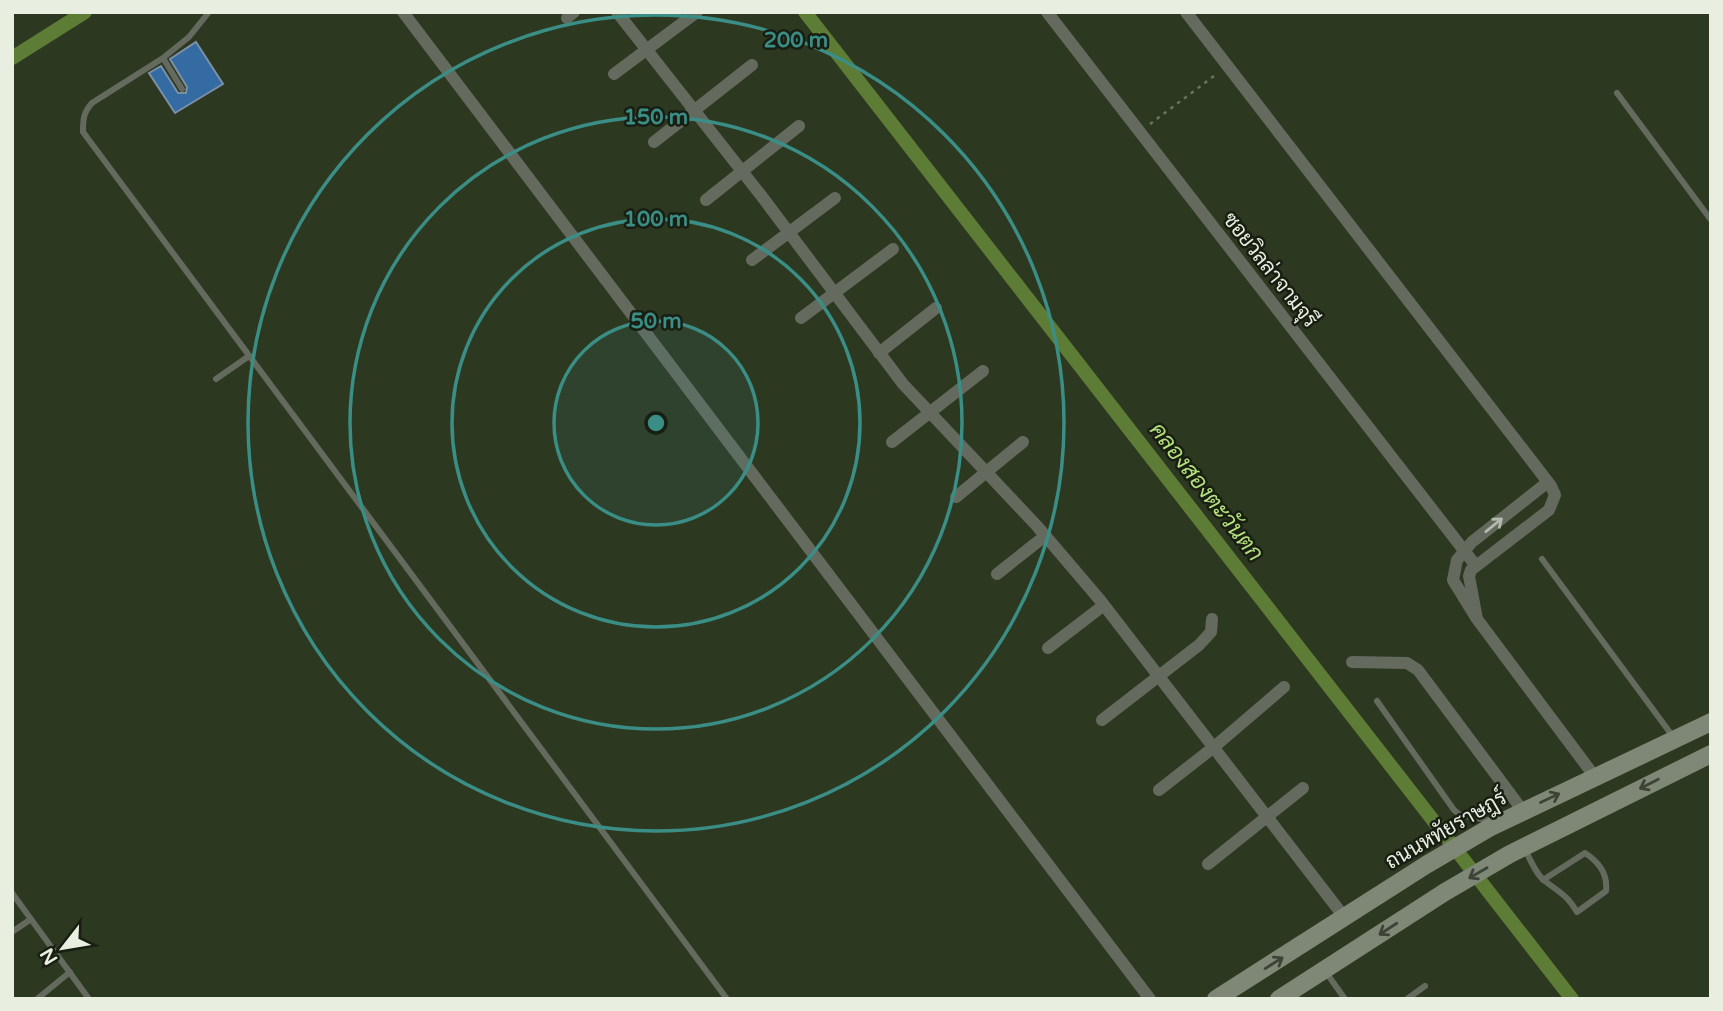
<svg xmlns="http://www.w3.org/2000/svg" width="1723" height="1011" viewBox="0 0 1723 1011" font-family="'Varela Round',Sarabun,sans-serif">
<style>
.lines{fill:none;stroke-linecap:round;stroke-linejoin:round}
.canal{stroke:#5d7c35;stroke-width:14}
.building{fill:#336ba2;stroke:#7b90a6;stroke-width:2}
.path{stroke:#69735f;stroke-width:2.5;stroke-dasharray:3.5 5;stroke-linecap:butt}
.lane{stroke:#656a5f;stroke-width:6}
.street{stroke:#656a5f;stroke-width:12}
.secondary{stroke:#7f8876;stroke-width:18}
.oneway{stroke:#b4baad}
.oneway2{stroke:#3d4336}
.ring{fill:none;stroke:#3a8e85;stroke-width:3.5}
.labels{text-anchor:middle;dominant-baseline:central;stroke-width:5;stroke-linejoin:round;paint-order:stroke}
.street-label{font-size:21px;fill:#e8efe1;stroke:#191e13}
.water-label{font-size:23px;font-style:italic;fill:#b3df7c;stroke:#191e13}
.centre{fill:#3a8e85;stroke:#191e13;stroke-width:3.5}
.ring-label{font-size:21px;text-anchor:middle;font-weight:bold;fill:#3a8e85;stroke:#191e13;stroke-width:5;stroke-linejoin:round;paint-order:stroke}
</style>
<rect width="100%" height="100%" fill="#2d3821"/>
<g class="lines">
<path class="canal" d="M805 12 1572 999
M12 58 85 12"/>
</g>
<path class="building" d="M196 42 223 84 175 113 149 73 161 66 178 93H186L187 87 170 59Z"/>
<g class="lines">
<path class="path" d="M1150 124 1218 73"/>
<path class="lane" d="M209 12 189 37 163 58 92 103C83 113 83 120 83 132L727 999
M163 58 182 89
M1617 93 1711 220
M216 379 249 356
M1542 559 1674 738
M1377 701 1454 810 1460 815 1494 821
M1524 848C1530 858 1536 875 1545 881 1560 893 1566 894 1577 912L1606 891C1608 874 1599 862 1585 853L1543 880
M12 893 89 999
M12 932 31 919
M1325 971 1345 999
M37 999 70 972
M1407 999 1425 986"/>
<path class="street" d="M403 12 1150 999
M617 12 760 194 903 384 1037 526 1100 600 1345 918
M1047 12 1476 566
M1186 12 1551 486 1555 495 1549 510 1471 570 1469 576 1477 619
M567 18 574 12
M614 74 697 12
M654 142 752 65
M706 200 799 126
M752 260 835 198
M801 318 893 249
M879 353 936 308
M892 442 983 371
M1548 482 1472 542 1457 560 1453 580 1477 619 1595 777
M956 497 1023 442
M997 574 1045 536
M1048 648 1104 605
M1352 662 1407 663 1418 670 1523 811
M1102 720 1199 645 1211 632 1212 619
M1159 790 1214 747 1284 687
M1208 864 1303 788"/>
<path class="secondary" d="M1216 999 1426 865 1489 828 1711 722
M1279 999 1445 892 1510 854 1711 754"/>
</g>
<defs><path id="oneway-shaft" d="M-6 0H5M1.5-3L5.5 0L1.5 3" fill="none" stroke-width="1.6" stroke-linecap="round" stroke-linejoin="round" transform="scale(1.75)"/></defs>
<use class="oneway" href="#oneway-shaft" transform="translate(1494 525) rotate(-39)"/>
<g class="oneway2">
<use href="#oneway-shaft" transform="translate(1649 784) rotate(153)"/>
<use href="#oneway-shaft" transform="translate(1550 798) rotate(-25)"/>
<use href="#oneway-shaft" transform="translate(1478 873) rotate(150)"/>
<use href="#oneway-shaft" transform="translate(1388 929) rotate(147)"/>
<use href="#oneway-shaft" transform="translate(1274 963) rotate(-32)"/>
</g>
<circle cx="656" cy="423" r="102" fill="#3a8e85" fill-opacity=".12"/>
<g class="ring">
<circle cx="656" cy="423" r="102"/>
<circle cx="656" cy="423" r="204"/>
<circle cx="656" cy="423" r="306"/>
<circle cx="656" cy="423" r="408"/>
</g>
<g class="labels">
<g class="street-label">
<text transform="translate(1270 270) rotate(52)">ซอยวิลล่าจามจุรี</text>
<text transform="translate(1446 830) rotate(-30)">ถนนหทัยราษฎร์</text>
</g>
<g class="water-label">
<text transform="translate(1206 492) rotate(52)">คลองสองตะวันตก</text>
</g>
</g>
<circle cx="656" cy="423" r="10" class="centre"/>
<g class="ring-label">
<text x="796" y="47">200 m</text>
<text x="656" y="124">150 m</text>
<text x="656" y="226">100 m</text>
<text x="656" y="328">50 m</text>
</g>
<rect width="1723" height="1011" fill="none" stroke="#e8efe1" stroke-width="28"/>
<g transform="translate(63 948) rotate(239)" stroke="#191e13" stroke-width="5" paint-order="stroke">
<path d="M0-5L12 26L0 18L-12 26Z" fill="#e8efe1"/>
<text y="-10" font-size="19" font-weight="bold" text-anchor="middle" fill="#e8efe1">N</text>
</g>
</svg>
